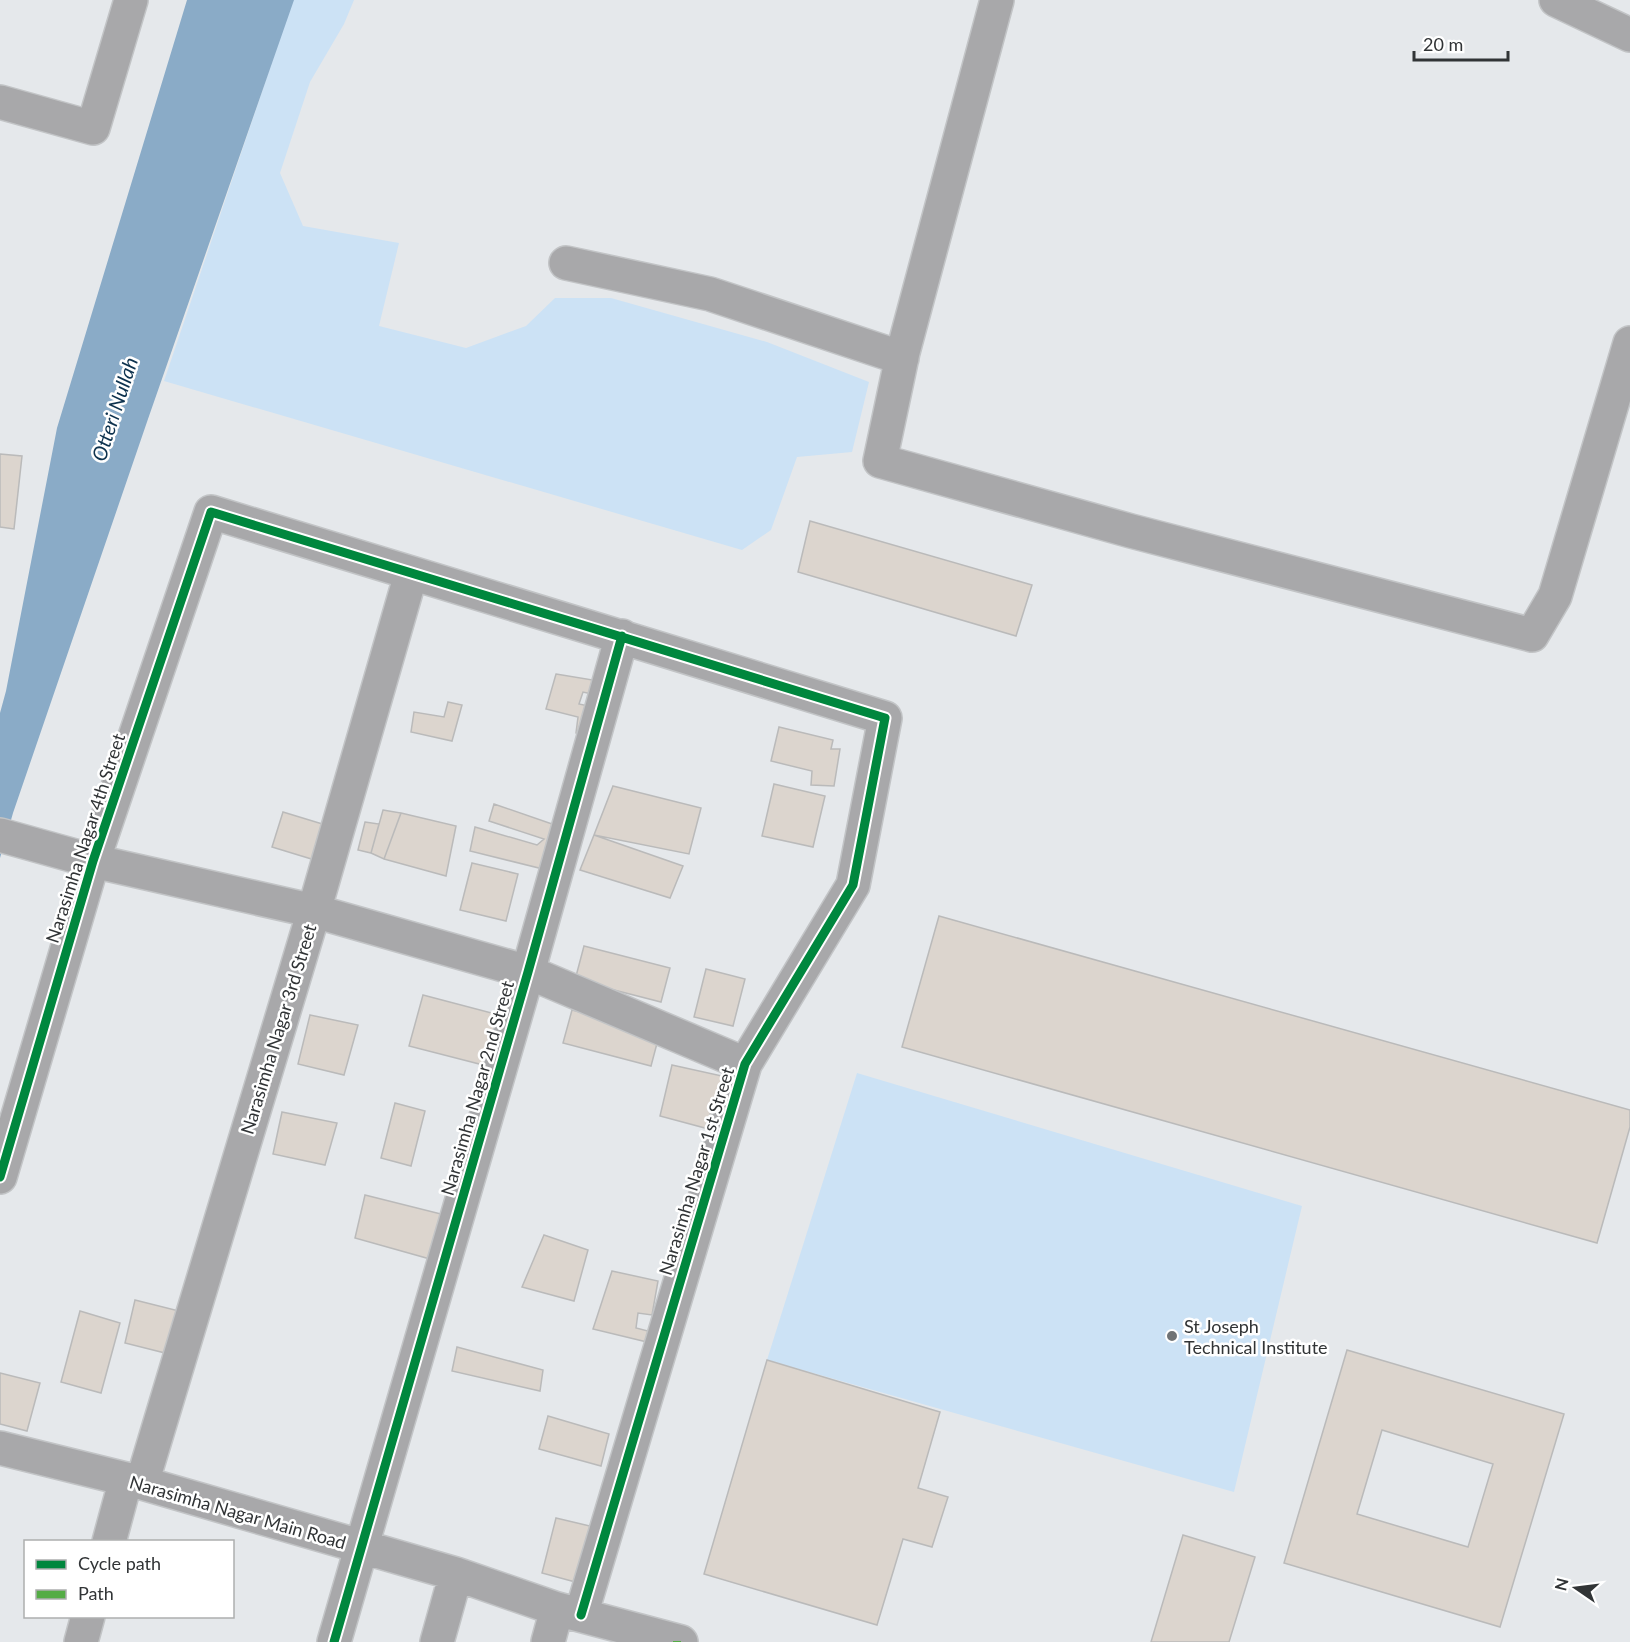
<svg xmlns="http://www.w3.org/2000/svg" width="1630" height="1642" viewBox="0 0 1630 1642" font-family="Lato,sans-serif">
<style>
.green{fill:#cce2f5}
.water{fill:#8aabc7}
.building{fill:#dcd5ce;stroke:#bababa;stroke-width:1.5;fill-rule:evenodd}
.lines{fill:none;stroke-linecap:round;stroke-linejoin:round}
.minor-casing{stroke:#c2c4c6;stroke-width:36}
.minor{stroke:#a8a8aa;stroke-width:33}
.quiet{stroke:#54ac45;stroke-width:8;stroke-dasharray:15 8;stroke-linecap:butt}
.cycleway-casing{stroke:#fff;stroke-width:13}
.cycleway{stroke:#00873e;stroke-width:9}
.poi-dot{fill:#707375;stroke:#fff;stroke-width:2}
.labels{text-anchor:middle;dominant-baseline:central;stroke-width:5;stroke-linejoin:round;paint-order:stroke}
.street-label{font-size:18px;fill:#313436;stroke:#fff}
.poi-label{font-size:18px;fill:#313436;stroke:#fff;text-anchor:start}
.water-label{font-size:20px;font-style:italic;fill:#0d324e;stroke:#fff}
</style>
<rect width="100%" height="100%" fill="#e5e8eb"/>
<path class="green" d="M293 0H354L344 24 310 82 280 173 303 226 399 243 379 326 466 348 526 326 555 298H611L767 342 869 382 852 452 797 457 771 530 742 550 164 381Z
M857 1073 1302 1206 1234 1492 767 1360Z"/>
<path class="water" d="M187 0H294L148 419 13 813 0 858V713L6 691 57 428Z"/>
<path class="building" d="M0 454 22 456 14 529 0 527Z
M810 521 1032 585 1016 636 798 572Z
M556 674 599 681 597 695 583 692 579 704 593 707 585 735 576 733 578 717 546 709Z
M448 702 462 705 452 741 411 732 414 712 444 717Z
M779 727 833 740 831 749H840L834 786 811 785 812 771 771 761Z
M774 784 825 796 813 847 762 836Z
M613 786 701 808 689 854 594 835Z
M494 804 555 825 543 869 470 851 475 827 537 845 544 839 489 821Z
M383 810 401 813 384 859 371 853Z
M283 812 329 826 318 861 272 847Z
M401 813 456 826 446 876 384 859Z
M365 822 379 824 371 853 358 850Z
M594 835 683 866 670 898 580 870Z
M472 863 518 874 506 921 460 910Z
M939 916 1630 1110V1127L1597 1243 902 1047Z
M584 946 670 968 661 1002 575 980Z
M706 969 745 979 733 1026 694 1017Z
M423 995 503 1016 491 1067 409 1046Z
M572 1010 660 1032 651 1066 563 1043Z
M310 1015 358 1025 344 1075 298 1064Z
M672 1065 731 1078 721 1115 710 1114 705 1128 660 1116Z
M395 1103 425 1111 411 1166 381 1158Z
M282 1112 337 1123 325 1165 273 1154Z
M365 1195 445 1215 430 1259 355 1238Z
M544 1235 588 1250 574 1301 522 1287Z
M612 1271 658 1281 652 1315 638 1313 636 1328 648 1331 647 1342 593 1329Z
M135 1300 179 1311 169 1354 125 1343Z
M80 1311 120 1323 101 1393 61 1382Z
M457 1347 543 1370 540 1391 452 1371Z
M1347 1350 1564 1414 1500 1627 1284 1563ZM1382 1430 1493 1464 1468 1547 1357 1514Z
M767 1360 940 1412 918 1488 948 1497 932 1547 903 1539 877 1625 704 1574Z
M0 1373 40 1383 27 1431 0 1424Z
M548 1416 609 1434 601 1466 539 1449Z
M556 1518 594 1527 579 1583 542 1573Z
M1183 1535 1255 1557 1229 1642H1151Z"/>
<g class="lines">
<g class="minor-casing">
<path id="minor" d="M997 0 903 352 880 461 1131 531 1532 635 1555 596 1630 343
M1556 0 1630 35
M0 102 93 128 131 0
M566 263 710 294 902 358
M0 835 93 861 314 911 528 972 745 1064
M0 1177 93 861 211 512C435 581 661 648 885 718L853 885 745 1064 581 1615
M0 1448 142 1483 456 1574 557 1609 681 1642
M142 1483 314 911 411 574
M109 1542 126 1479
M81 1642 88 1616
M334 1642 528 972 622 636
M437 1642 456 1574
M548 1642 557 1609"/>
</g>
<use href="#minor" class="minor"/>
<path class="quiet" d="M677 1642V1641"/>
<g class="cycleway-casing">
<path id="cycleway" d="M0 1177 93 861 211 512C435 581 661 648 885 718L853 885 745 1064 581 1615
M334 1642 528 972 622 636"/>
</g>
<use href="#cycleway" class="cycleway"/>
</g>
<circle class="poi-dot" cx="1172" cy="1336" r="6"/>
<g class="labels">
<g class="street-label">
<text transform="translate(85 838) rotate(-72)">Narasimha Nagar 4th Street</text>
<text transform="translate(278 1029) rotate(-73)">Narasimha Nagar 3rd Street</text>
<text transform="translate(477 1088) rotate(-74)">Narasimha Nagar 2nd Street</text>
<text transform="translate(696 1171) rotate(-73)">Narasimha Nagar 1st Street</text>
<text transform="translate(238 1512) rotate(16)">Narasimha Nagar Main Road</text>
</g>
<g class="poi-label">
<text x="1184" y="1326">St Joseph<tspan x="1184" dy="21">Technical Institute</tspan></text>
</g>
<g class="water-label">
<text transform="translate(114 409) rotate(-72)">Otteri Nullah</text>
</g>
</g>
<rect x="24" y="1540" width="210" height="78" fill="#ffffff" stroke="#adaeaf" stroke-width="1.5"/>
<rect x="36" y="1560" width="30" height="9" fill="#00873e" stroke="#adaeaf" stroke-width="1.5"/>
<text x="78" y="1570" font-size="18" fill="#313436">Cycle path</text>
<rect x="36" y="1590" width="30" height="9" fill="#54ac45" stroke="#adaeaf" stroke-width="1.5"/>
<text x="78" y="1600" font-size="18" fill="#313436">Path</text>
<g transform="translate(1576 1588) rotate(284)" stroke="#ffffff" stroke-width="4.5" paint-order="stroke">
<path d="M0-4.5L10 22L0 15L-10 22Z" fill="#313436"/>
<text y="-9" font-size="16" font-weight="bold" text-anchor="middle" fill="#313436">N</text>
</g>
<path d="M1414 51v9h94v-9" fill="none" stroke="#313436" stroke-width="3"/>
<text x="1423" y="51" font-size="18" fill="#313436" stroke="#ffffff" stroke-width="4.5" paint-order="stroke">20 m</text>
</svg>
